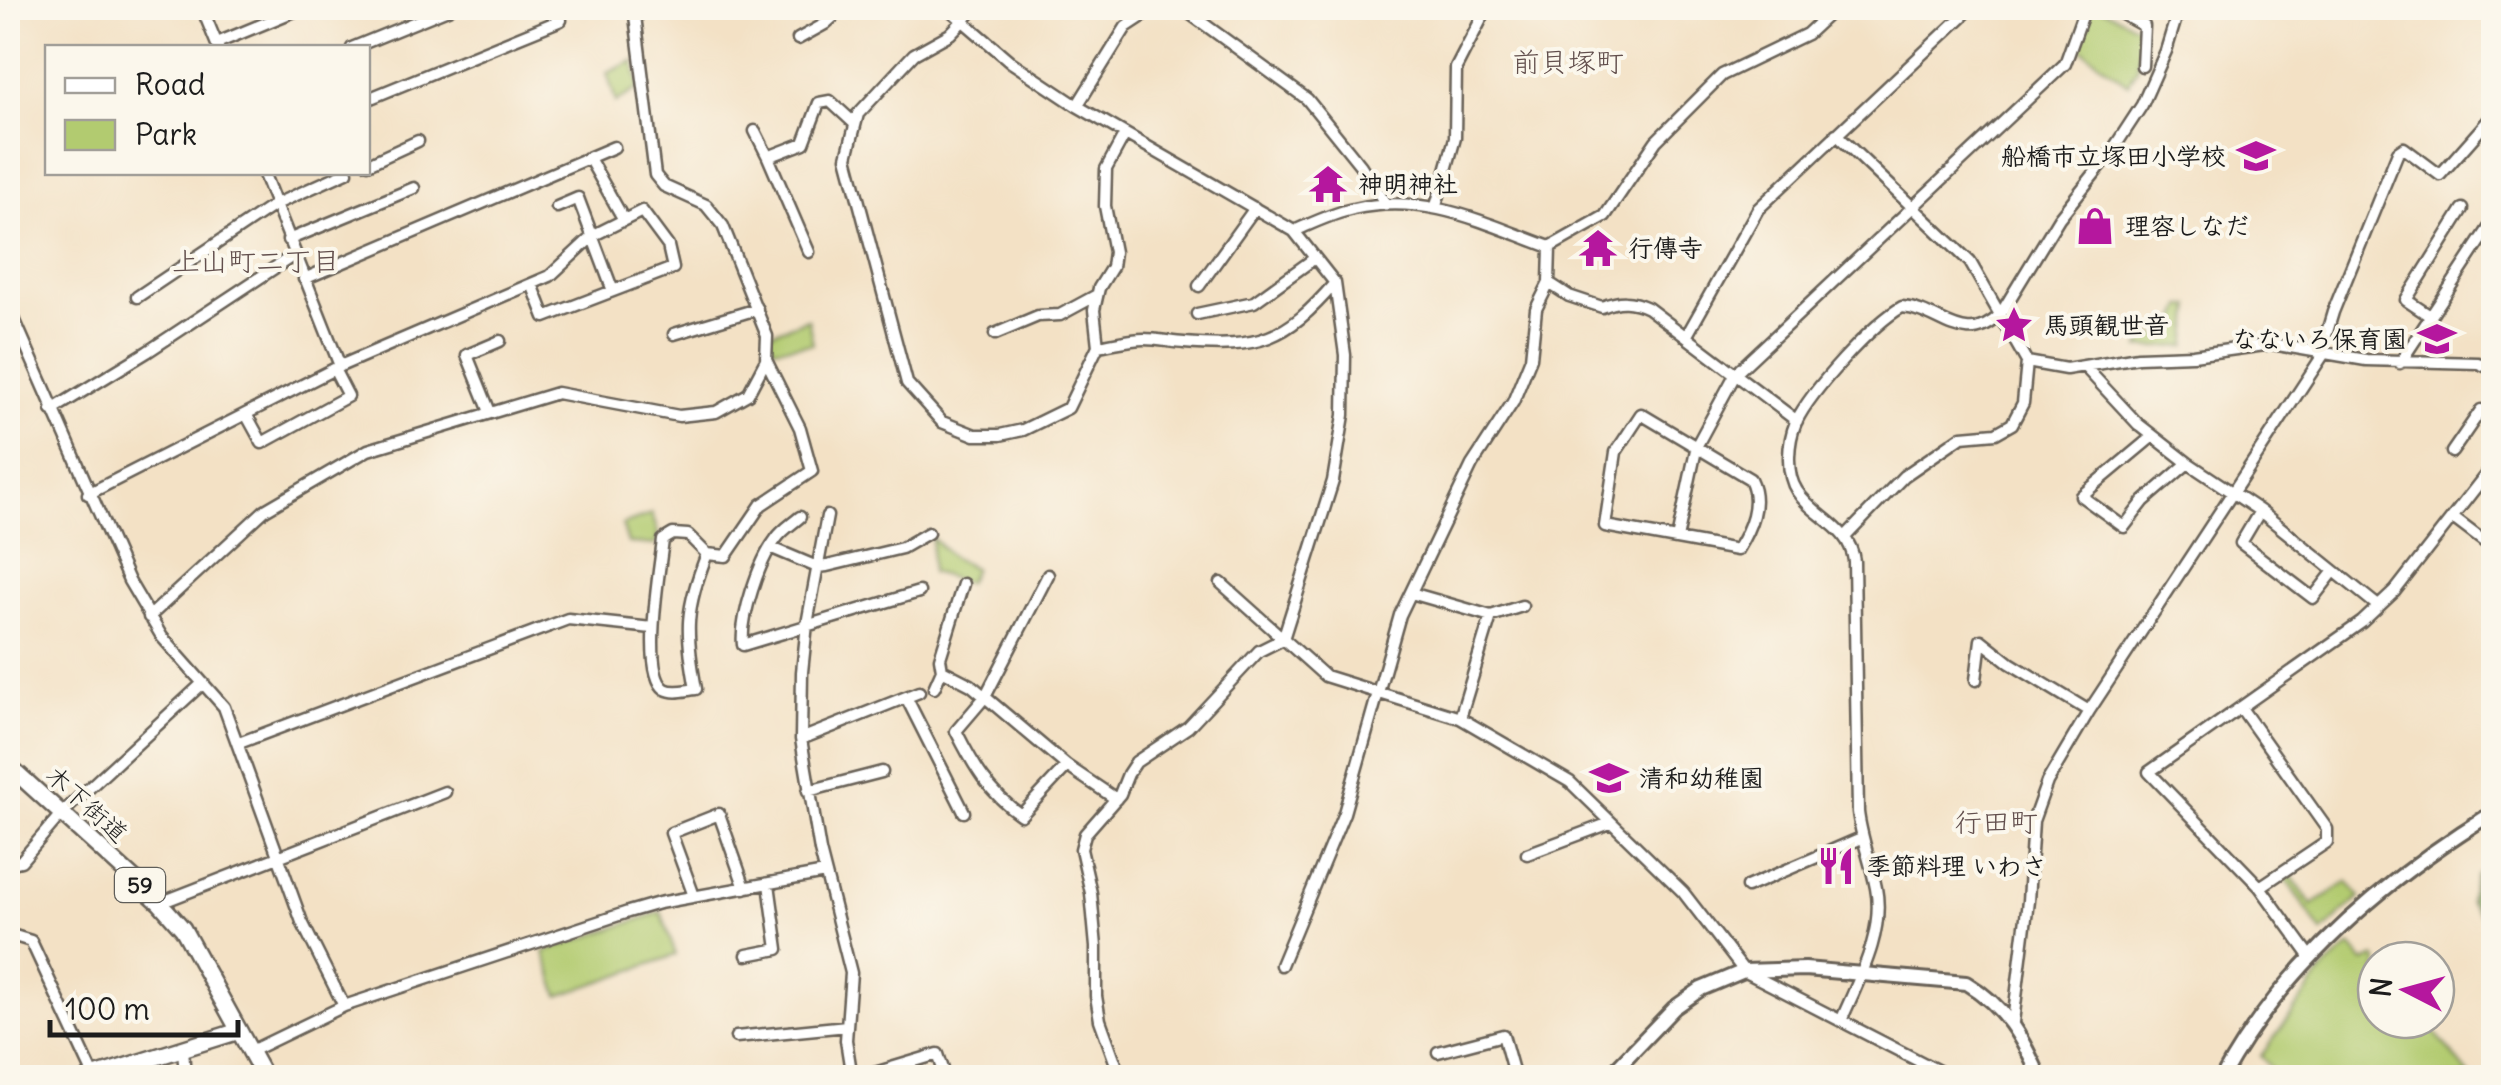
<svg xmlns="http://www.w3.org/2000/svg" width="2501" height="1085" viewBox="0 0 2501 1085" font-family="Delius,'Klee One',sans-serif">
<style>
.green{fill:#b2cb70;stroke:#677446;stroke-width:2.5}
.forest{fill:#8daf62;stroke:#54663f;stroke-width:2.5}
.lines{fill:none;stroke-linecap:round;stroke-linejoin:round}
.minor-casing{stroke:#676157;stroke-width:15}
.tertiary-casing{stroke:#676157;stroke-width:18}
.primary-casing{stroke:#676157;stroke-width:20}
.minor{stroke:#fff;stroke-width:10}
.tertiary{stroke:#fff;stroke-width:12}
.primary{stroke:#fff;stroke-width:15}
.labels{text-anchor:middle;dominant-baseline:central;stroke-width:8;stroke-linejoin:round;paint-order:stroke}
.shield{fill:#fbf7ec;stroke:#5f5e5a;stroke-width:2.5}
.shield-label{font-size:22px;font-weight:bold;fill:#1c1c1c}
.poi-label{font-size:25px;font-weight:bold;fill:#1c1c1c;stroke:#fbf7ec;text-anchor:start}
.street-label{font-size:25px;fill:#1c1c1c;stroke:#fbf7ec}
.neighbourhood-label{font-size:28px;fill:#624f4d;stroke:#fbf7ec}
</style>
<rect width="100%" height="100%" fill="#fbf7ec"/>
<filter id="ink" filterUnits="userSpaceOnUse"><feTurbulence type="fractalNoise" baseFrequency=".01" numOctaves="2"/><feDisplacementMap in="SourceGraphic" scale="20" xChannelSelector="R" yChannelSelector="G"/><feConvolveMatrix kernelMatrix="1 2 1 2 8 2 1 2 1" color-interpolation-filters="sRGB"/></filter>
<filter id="wash" filterUnits="userSpaceOnUse"><feTurbulence type="fractalNoise" baseFrequency=".0048" numOctaves="4" result="noise"/><feDisplacementMap in="SourceGraphic" scale="40" xChannelSelector="R" yChannelSelector="G"/><feGaussianBlur stdDeviation="2.25" result="paint"/><feColorMatrix in="noise" values="0 0 0 0 0 0 0 0 0 0 0 0 0 0 0 0 0 1.4 0 .05"/><feComposite in="paint" operator="in"/></filter>
<g filter="url(#wash)">
<rect width="100%" height="100%" fill="#f3e1c5"/>
<path class="green" d="M2089 8H2100L2141 28 2137 69 2128 84 2077 45Z
M634 61 639 88 616 102 607 73Z
M2183 306H2192L2187 346 2140 348 2147 335 2170 337Z
M808 319 813 344 772 348 769 333Z
M652 514 658 533 656 545 628 543 622 525Z
M932 538 953 558 974 568 967 583 931 572Z
M2289 873 2312 905 2348 882 2360 897 2322 932 2284 877Z
M661 912 676 955 559 996 544 952Z
M2351 946 2364 962 2375 957 2377 960 2376 1020H2425L2471 1077H2278L2261 1056 2326 967Z"/>
<path class="forest" d="M2488 864 2493 871V932L2469 901 2476 874Z"/>
</g>
<g filter="url(#ink)">
<g class="lines">
<g class="minor-casing">
<path id="minor" d="M202 8 218 47
M758 8V10
M948 8 1011 62 1077 106 1294 231 1335 283 1345 355 1344 415 1333 481 1283 639 1259 651 1188 727 1136 762 1128 774 1120 794 1085 834 1081 849 1091 893 1096 947V996L1100 1020 1121 1078
M975 8 950 34 914 54 858 114 847 157 907 383 942 422 975 435H1000L1023 430 1068 408 1098 346 1094 310 1099 288 1112 267 1114 252 1105 206 1106 169 1125 134
M1182 8 1307 99 1361 166 1385 203
M2111 8 2144 26 2142 66
M798 39 825 24 843 8
M217 43 302 8
M352 48 450 8
M368 99 561 20
M1077 106 1126 27 1155 8
M755 131 768 157
M1836 134 1970 262 2027 362 2066 369 2138 357 2193 355 2272 344 2366 360 2478 363 2494 370
M589 158 624 220
M368 164 418 141
M263 172 340 366
M1436 206 1455 138 1456 68 1487 8
M557 207 578 198 613 291
M1294 231C1313 223 1333 213 1353 209 1425 192 1484 223 1550 247
M288 240 414 188
M809 252 768 157 804 143 819 103 830 101 855 124
M304 279 614 147
M1549 283 1569 296 1602 307C1619 300 1631 300 1648 308L1797 421
M1199 286 1255 208
M137 297 274 205 347 172
M8 305 129 581 162 637 224 707 302 922 344 1006
M1197 314 1254 302 1315 258
M2430 316 2406 300 2463 209
M674 334 757 309
M995 334 1038 316 1060 315 1097 295
M1687 335 1758 209 1971 8
M1098 346C1113 344 1129 339 1144 339 1157 339 1171 342 1184 343 1259 349 1285 341 1335 283
M2321 352 2333 312 2398 152 2404 148 2440 175 2494 114
M2400 363 2489 228
M2085 367 2138 424 2188 463 2260 511 2378 606
M52 410 147 352 294 255
M490 412 467 355 500 341
M246 414 262 443 348 396 334 369
M1641 414 1750 479C1762 503 1750 529 1737 550L1605 526 1616 452Z
M2153 436 2081 496 2124 527 2144 501 2188 463
M2452 452 2481 410 2494 418
M88 494 340 366 550 276 594 235 642 211 668 246 673 268 545 317 532 284
M2260 511 2241 543 2313 598 2334 571
M827 516 807 624 802 672 801 739 820 851 851 973 846 1040 852 1078
M800 517C792 524 782 530 776 539 759 561 740 618 743 645L919 592
M2453 518 2494 549
M673 534 688 535 707 554C685 609 685 631 696 689 686 690 674 694 665 689 641 673 660 568 663 540Z
M1846 536 1904 476 1962 436 1996 433 2012 424 2023 403 2027 362
M1677 539 1697 445 1736 373 2065 64 2085 8
M772 548 817 567 827 566 902 548 928 533
M707 554 726 556 761 505 812 471 800 428 766 360
M1048 575 985 697 956 731C973 765 989 793 1021 815L1067 766
M1221 583 1325 676 1460 718 1570 782 1683 892 1744 971 1952 1078
M963 584 940 658 942 670 971 685 1067 766 1116 799
M1411 593 1491 616 1522 606
M149 617 265 510 368 450 557 393 679 416 716 412 748 394 766 360 767 336 723 226 706 205 664 186 655 175 634 8
M1976 680 1981 640 2010 663 2089 711
M934 688 942 670
M906 697 964 812
M2241 708 2327 829V842L2260 887
M1460 718 1491 616
M801 739 919 692
M239 743 568 619 652 628
M808 791 882 772
M1527 854 1610 823
M8 864 21 861 61 814 203 683
M1747 887 1861 838
M694 896 671 833 719 814 745 888
M160 903 445 792
M8 934 31 941 94 1076
M747 955 778 949 769 884
M2310 956 2260 887 2149 772 2362 622 2395 591 2494 464
M1281 965 1344 813 1400 615 1472 465 1513 402 1531 358 1536 309 1549 283 1550 247 1605 216 1656 141 1722 75 1807 34 1835 8
M1841 1021C1858 981 1885 933 1876 888 1871 862 1861 838 1858 812L1854 561C1850 526 1814 518 1797 491 1785 473 1788 441 1796 422 1811 391 1872 324 1902 307 1941 310 1964 350 2000 315L2059 218 2110 154 2142 105 2166 51 2179 8
M2013 1022 2028 901 2033 821 2047 782 2089 711 2325 352
M736 1037 847 1026
M183 1048 185 1078
M251 1051 344 1006 628 912 659 903 825 873
M1438 1052 1503 1035 1515 1078
M858 1078 938 1054 946 1078"/>
</g>
<g class="tertiary-casing">
<path id="tertiary" d="M1607 1078 1674 1008 1701 989 1744 971 1805 969 1966 983C2005 1006 2022 1037 2040 1078
M2222 1078C2284 964 2385 879 2494 812"/>
</g>
<g class="primary-casing">
<path id="primary" d="M8 765 160 903 183 929 265 1078
M89 1078 239 1031"/>
</g>
<use href="#minor" class="minor"/>
<use href="#tertiary" class="tertiary"/>
<use href="#primary" class="primary"/>
</g>
</g>
<defs>
<g id="school-bare" transform="scale(3)"><path d="M0-5L7-2L0 1L-7-2ZM-4 1L0 2.5L4 1V4Q0 6-4 4Z" fill="#b5179e" stroke="#fbf7ec" stroke-width="2.5" paint-order="stroke"/></g>
<g id="temple-bare" transform="scale(3)"><path d="M0-6L5-2H3V0L6.5 2.5H4V6H1.5V3h-3V6H-4V2.5H-6.5L-3 0V-2H-5Z" fill="#b5179e" stroke="#fbf7ec" stroke-width="2.5" paint-order="stroke"/></g>
<g id="shop-bare" transform="scale(3)"><path d="M-5-2.5h2.3a2.7 3.5 0 0 1 5.4 0H5L5.5 6h-11ZM-1.5-2.5h3a1.5 2.3 0 0 0-3 0Z" fill="#b5179e" stroke="#fbf7ec" stroke-width="2.5" paint-order="stroke"/></g>
<g id="sight-bare" transform="scale(3)"><path d="M0-6L1.8-2.2L6-1.7L2.9 1.2L3.7 5.4L0 3.3L-3.7 5.4L-2.9 1.2L-6-1.7L-1.8-2.2Z" fill="#b5179e" stroke="#fbf7ec" stroke-width="2.5" paint-order="stroke"/></g>
<g id="restaurant-bare" transform="scale(3)"><path d="M-5-6h1v4h1v-4h1v4h1v-4h1v5L-1.5 .5V6h-2V.5L-5-1ZM5-6V6H3V1.5H1.5Q1.5-4 5-6Z" fill="#b5179e" stroke="#fbf7ec" stroke-width="2.5" paint-order="stroke"/></g>
</defs>
<g fill-rule="evenodd">
<use href="#school-bare" x="2256" y="156"/>
<use href="#temple-bare" x="1328" y="184"/>
<use href="#shop-bare" x="2095" y="226"/>
<use href="#temple-bare" x="1598" y="248"/>
<use href="#sight-bare" x="2014" y="325"/>
<use href="#school-bare" x="2437" y="339"/>
<use href="#school-bare" x="1609" y="778"/>
<use href="#restaurant-bare" x="1836" y="866"/>
</g>
<g class="labels">
<rect class="shield" x="115" y="868" width="50" height="34" rx="8"/>
<g class="shield-label">
<text x="140" y="885">59</text>
</g>
<g class="poi-label">
<text x="2226" y="156" text-anchor="end">船橋市立塚田小学校</text>
<text x="1358" y="184">神明神社</text>
<text x="2125" y="226">理容しなだ</text>
<text x="1628" y="248">行傳寺</text>
<text x="2044" y="325">馬頭観世音</text>
<text x="2407" y="339" text-anchor="end">なないろ保育園</text>
<text x="1639" y="778">清和幼稚園</text>
<text x="1866" y="866">季節料理 いわさ</text>
</g>
<g class="street-label">
<text transform="translate(87 804) rotate(42)">木下街道</text>
</g>
<g class="neighbourhood-label">
<text x="1568" y="62">前貝塚町</text>
<text x="256" y="261">上山町二丁目</text>
<text x="1996" y="822">行田町</text>
</g>
</g>
<rect width="2501" height="1085" fill="none" stroke="#fbf7ec" stroke-width="40"/>
<rect x="45" y="45" width="325" height="130" fill="#fbf7ec" stroke="#a29f99" stroke-width="2.5"/>
<rect x="65" y="78" width="50" height="15" fill="#ffffff" stroke="#a29f99" stroke-width="2.5"/>
<text x="135" y="95" font-size="30" fill="#1c1c1c">Road</text>
<rect x="65" y="120" width="50" height="30" fill="#b2cb70" stroke="#a29f99" stroke-width="2.5"/>
<text x="135" y="145" font-size="30" fill="#1c1c1c">Park</text>
<g transform="translate(2406 990) rotate(276)"><circle r="48" fill="#fbf7ec" stroke="#a29f99" stroke-width="2.5"/>
<path d="M0-8L18 38L0 25L-18 38Z" fill="#b5179e"/>
<text y="-15" font-size="28" font-weight="bold" text-anchor="middle" fill="#1c1c1c">N</text>
</g>
<path d="M50 1020v15h188v-15" fill="none" stroke="#1c1c1c" stroke-width="5"/>
<text x="65" y="1020" font-size="30" fill="#1c1c1c" stroke="#fbf7ec" stroke-width="8" paint-order="stroke">100 m</text>
</svg>
